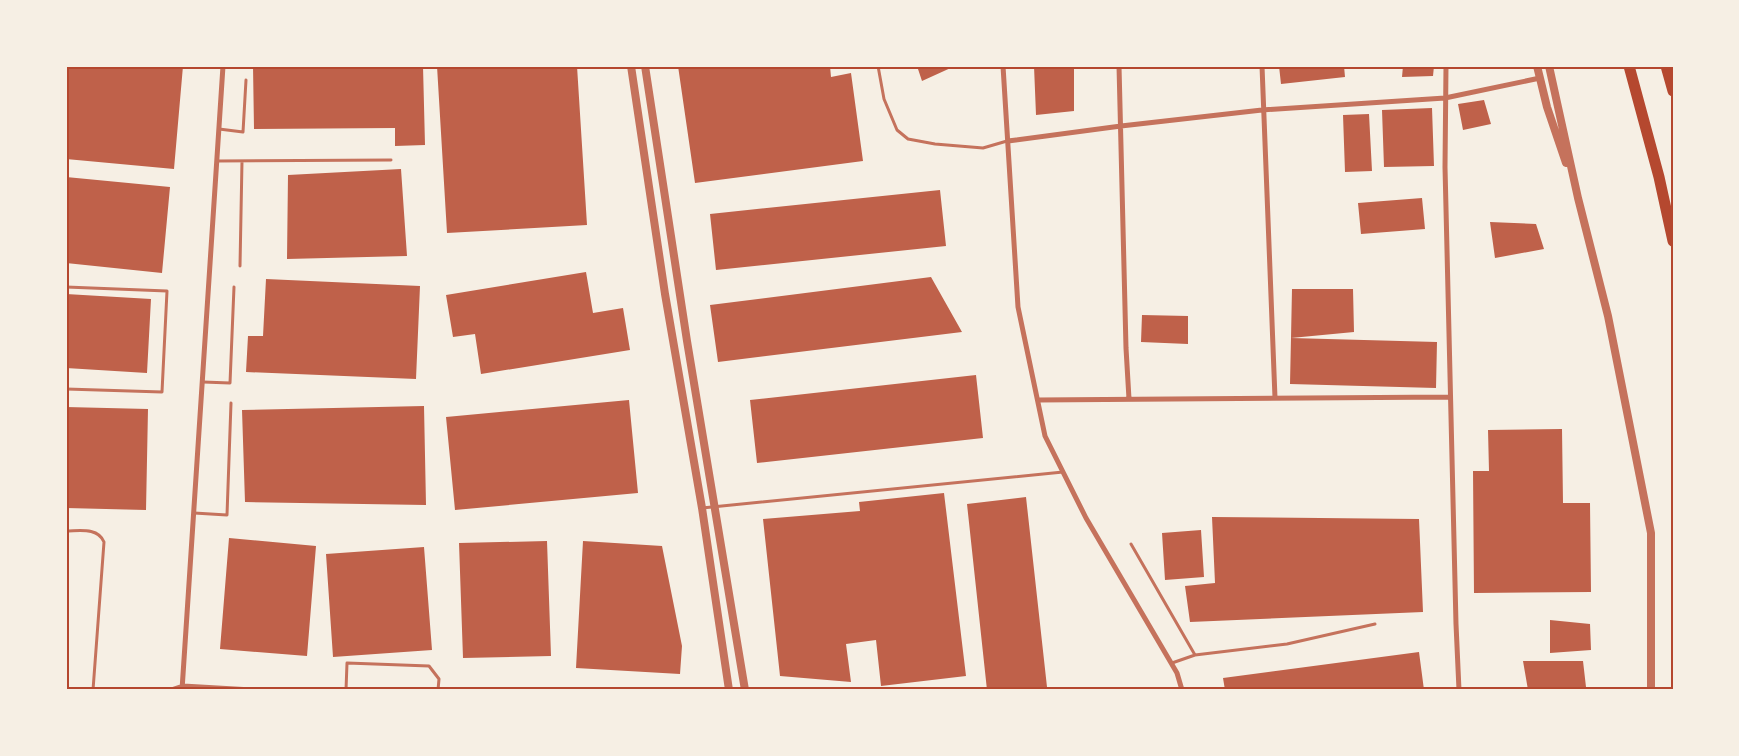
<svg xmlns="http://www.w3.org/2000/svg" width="1739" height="756" viewBox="0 0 1739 756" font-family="Mulish,sans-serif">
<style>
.building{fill:#bf614a}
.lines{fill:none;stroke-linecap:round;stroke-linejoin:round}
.service{stroke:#c5725c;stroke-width:3}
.minor{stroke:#c5725c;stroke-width:5}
.tertiary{stroke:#c5725c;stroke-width:8}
.motorway{stroke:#b5482f;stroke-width:11}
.neatline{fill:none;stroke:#b5482f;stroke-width:2}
</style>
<rect width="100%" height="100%" fill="#f6efe4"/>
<path class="building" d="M66 66H183L174 169 66 159Z
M253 66H423L425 145 395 146V128L254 129Z
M437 66H577L587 225 447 233Z
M678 66H830L831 77 851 73 863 161 695 183Z
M917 66H955L922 81Z
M1034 66H1074V111L1036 115Z
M1279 66H1344L1345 77 1281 84Z
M1403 66H1434L1433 76 1402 77Z
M1484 100 1491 124 1463 130 1458 104Z
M1432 108 1434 166 1384 167 1382 110Z
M1369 114 1372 171 1345 172 1343 115Z
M401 169 407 256 287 259 288 175Z
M66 177 170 187 162 273 66 263Z
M940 190 946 246 716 270 710 214Z
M1422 198 1425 229 1361 234 1358 203Z
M1490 222 1536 224 1544 249 1495 258Z
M586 272 593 313 623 308 630 350 481 374 475 334 453 337 446 295Z
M931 277 962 332 718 362 710 305Z
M266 279 420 286 416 379 246 372 248 336H263Z
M1292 289H1353L1354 332 1291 338Z
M66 294 151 299 147 373 66 368Z
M1142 315 1188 316V344L1141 342Z
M1291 338 1437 342 1436 388 1290 384Z
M976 375 983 438 757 463 750 400Z
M629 400 638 493 455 510 446 417Z
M424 406 426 505 245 502 242 410Z
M66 407 148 409 146 510 66 508Z
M1562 429 1563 503H1590L1591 592 1474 593 1473 471H1489L1488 430Z
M944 493 966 676 881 686 876 640 846 644 851 682 780 676 763 519 860 511 859 502Z
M1026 497 1047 687 1023 690H987L967 504Z
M1212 517 1419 519 1423 612 1190 622 1185 586 1215 583Z
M1201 530 1204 577 1165 580 1162 533Z
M229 538 316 546 307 656 220 649Z
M547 541 551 656 463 658 459 543Z
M583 541 662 546 682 646 680 674 576 668Z
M424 547 432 650 333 657 326 554Z
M1550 620 1590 624 1591 650 1550 653Z
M1419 652 1424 690H1225L1223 678Z
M1523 661H1583L1586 687 1528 690Z"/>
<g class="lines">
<path class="service" d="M878 66 884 99 897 130 908 139 935 144 983 148 1007 141
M219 129 243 132 246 80
M217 161 391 160
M240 266 242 161
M66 287 167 291 162 392 66 389
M203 382 230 383 234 287
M702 508 1063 472
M194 513 227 515 231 403
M66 531C79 531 98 527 104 542L93 690
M1131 544 1195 655
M1172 663 1195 655 1287 644 1375 624
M346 690 347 663 429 666 439 679 438 690"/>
<path class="minor" d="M1003 66 1018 307 1045 436 1086 518 1177 673 1182 690
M1119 66 1126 348 1129 399
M1262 66 1275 398
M1446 66 1445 167 1456 624 1459 690
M1008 141 1121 126 1262 110 1445 98 1540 78
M1038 400 1450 397
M171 690 183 686 252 690
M182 690 223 66"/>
<path class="tertiary" d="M631 66 665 294 702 508 729 690
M645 66 687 341 745 690
M1537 66 1547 107 1566 163
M1549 66 1578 198 1608 316 1651 533V690"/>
<path class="motorway" d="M1629 66 1659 177 1673 241
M1666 66 1673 91"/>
</g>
<rect width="1739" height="756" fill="none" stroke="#f6efe4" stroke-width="135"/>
<rect x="68" y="68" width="1604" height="620" class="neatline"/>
</svg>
